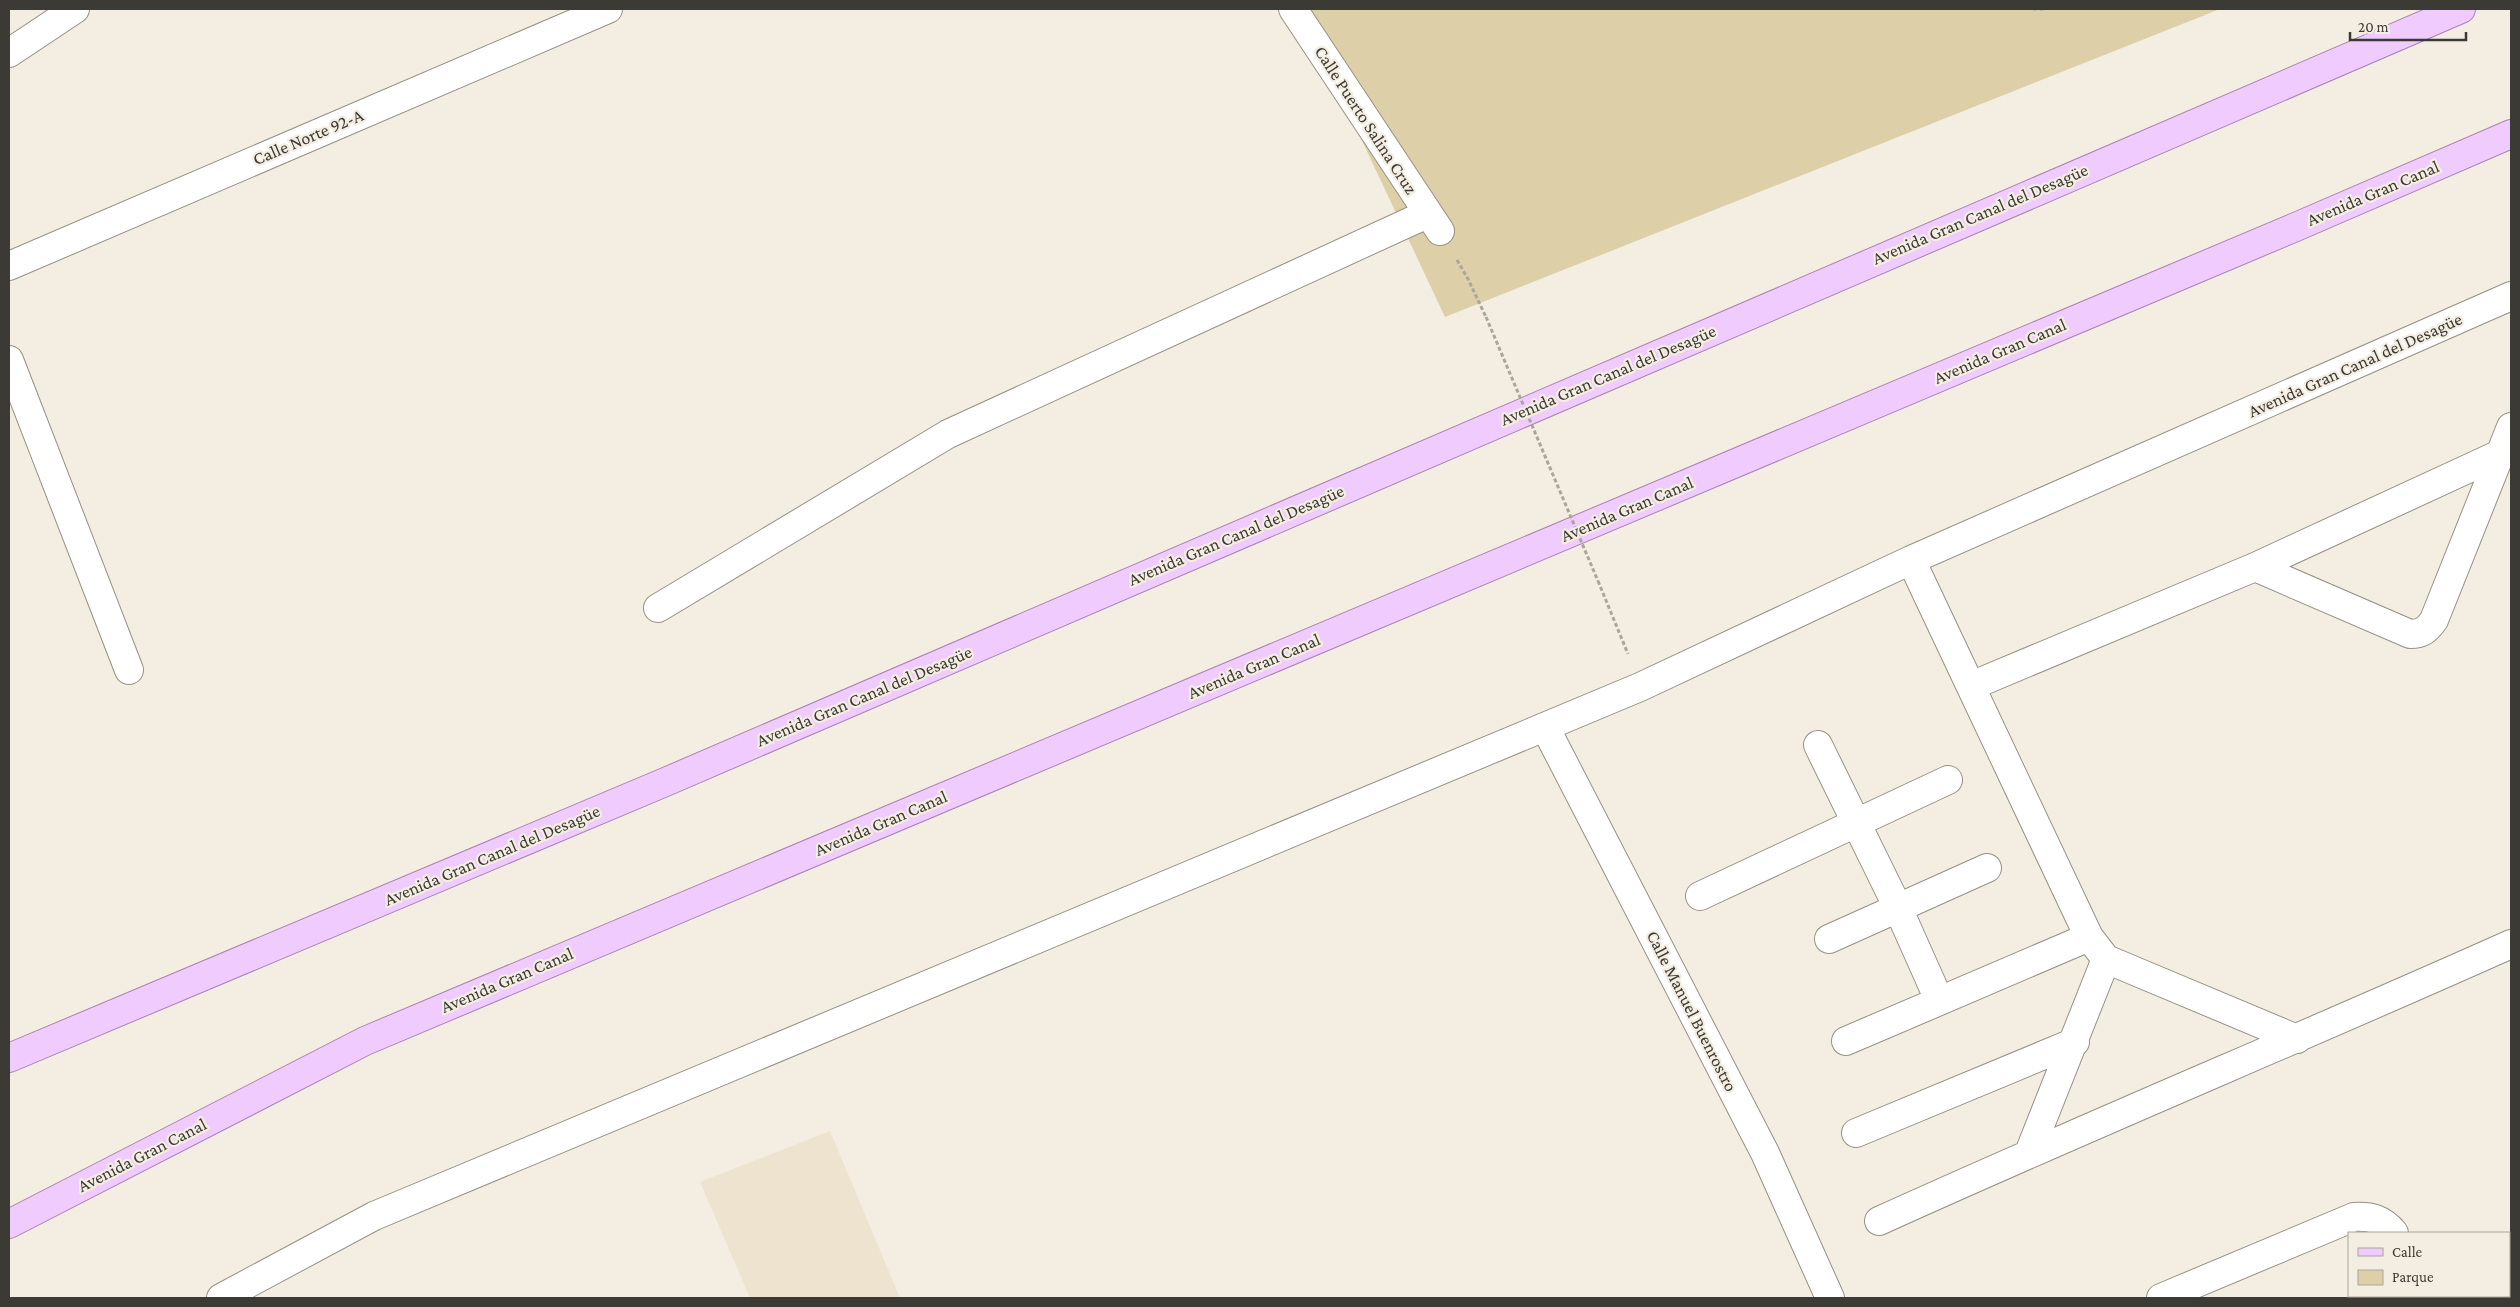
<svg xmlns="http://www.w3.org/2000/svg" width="2520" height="1307" viewBox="0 0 2520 1307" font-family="'Crimson Pro',serif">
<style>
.commercial{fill:#eee3cf}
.green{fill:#ddcfa8}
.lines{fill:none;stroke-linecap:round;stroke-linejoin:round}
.minor-casing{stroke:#959184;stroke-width:30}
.major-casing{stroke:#aa82b7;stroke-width:30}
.path{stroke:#a9a69c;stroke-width:3;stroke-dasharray:4 2.5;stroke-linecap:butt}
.minor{stroke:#fff;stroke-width:28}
.major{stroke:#efcbfe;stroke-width:28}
.path-bridge{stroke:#a9a69c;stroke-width:3;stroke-dasharray:4 2.5;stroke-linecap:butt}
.labels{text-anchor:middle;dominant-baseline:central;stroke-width:4.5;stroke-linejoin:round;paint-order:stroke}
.street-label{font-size:18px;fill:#3c3a34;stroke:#f3eee1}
</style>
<rect width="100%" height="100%" fill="#f3eee1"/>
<path class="commercial" d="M830 1131 900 1298H750L700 1182Z"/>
<path class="green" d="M1300 9H2220L1445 317Z"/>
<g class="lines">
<g class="minor-casing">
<path id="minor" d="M1293 9 1440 231
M9 53 75 9
M9 266 608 9
M9 360 129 670
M1911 560 2089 937 2106 959 2029 1153
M2255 567 2410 634C2422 634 2427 630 2434 620L2511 427
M658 608 948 434 1427 214
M1971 686 2255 567 2502 453
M1545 727 1765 1153 1830 1298
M1818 745 1898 908 1939 1000
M1700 896 1948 780
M1829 939 1987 868
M2106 959 2297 1039
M1846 1041 2089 937
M1856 1133 2075 1042
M1879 1221C2088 1126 2301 1038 2511 944
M2423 1296 2424 1298
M221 1298 374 1216 1640 687 1911 560 2511 296
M2161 1298 2354 1217C2371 1216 2383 1219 2394 1233"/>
</g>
<g class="major-casing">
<path id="major" d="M9 1058 663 783 2461 9
M9 1224 365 1041 2298 226 2511 134"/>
</g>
<path class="path" d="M2033 9H2044
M1457 260 1468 279 1486 317
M1598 581 1628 654"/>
<use href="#minor" class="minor"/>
<use href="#major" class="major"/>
<path class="path-bridge" d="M1486 317 1598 581"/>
</g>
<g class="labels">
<g class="street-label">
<text transform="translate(1366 120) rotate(57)">Calle Puerto Salina Cruz</text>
<text transform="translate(308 137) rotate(-23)">Calle Norte 92-A</text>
<text transform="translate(2373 193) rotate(-23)">Avenida Gran Canal</text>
<text transform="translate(1980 214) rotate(-23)">Avenida Gran Canal del Desagüe</text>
<text transform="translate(2000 351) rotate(-23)">Avenida Gran Canal</text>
<text transform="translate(2355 365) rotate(-24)">Avenida Gran Canal del Desagüe</text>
<text transform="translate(1608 375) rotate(-23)">Avenida Gran Canal del Desagüe</text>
<text transform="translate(1627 509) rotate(-23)">Avenida Gran Canal</text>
<text transform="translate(1236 535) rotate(-23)">Avenida Gran Canal del Desagüe</text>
<text transform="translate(1254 666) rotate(-23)">Avenida Gran Canal</text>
<text transform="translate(864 696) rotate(-23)">Avenida Gran Canal del Desagüe</text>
<text transform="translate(881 823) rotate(-23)">Avenida Gran Canal</text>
<text transform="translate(492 855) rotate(-23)">Avenida Gran Canal del Desagüe</text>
<text transform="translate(507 980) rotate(-23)">Avenida Gran Canal</text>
<text transform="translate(1692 1011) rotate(63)">Calle Manuel Buenrostro</text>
<text transform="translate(142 1155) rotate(-27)">Avenida Gran Canal</text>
</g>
</g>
<rect width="2520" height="1307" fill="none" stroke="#3c3a34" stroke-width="20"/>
<rect x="2348" y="1232" width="162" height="65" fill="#f3eee1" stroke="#aaa69c"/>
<rect x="2358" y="1248" width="25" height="8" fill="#efcbfe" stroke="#aaa69c"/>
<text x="2392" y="1257" font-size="15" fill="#3c3a34">Calle</text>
<rect x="2358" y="1270" width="25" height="15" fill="#ddcfa8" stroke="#aaa69c"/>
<text x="2392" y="1282" font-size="15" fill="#3c3a34">Parque</text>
<path d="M2350 32v8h116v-8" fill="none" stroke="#3c3a34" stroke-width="2.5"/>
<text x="2358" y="32" font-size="15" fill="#3c3a34" stroke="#f3eee1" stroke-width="4" paint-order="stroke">20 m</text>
</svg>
